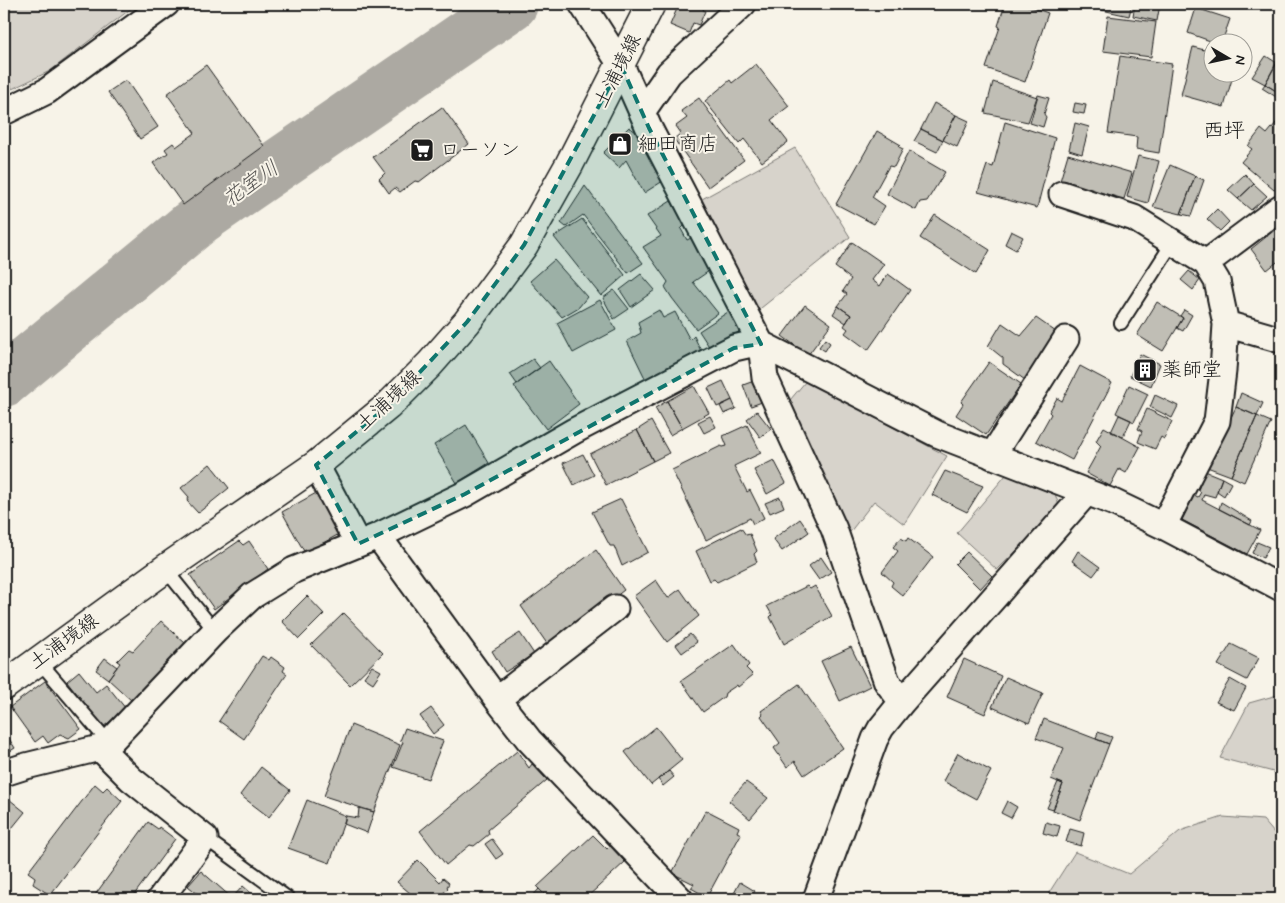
<svg xmlns="http://www.w3.org/2000/svg" width="1285" height="903" viewBox="0 0 1285 903" font-family="Mynerve,'Klee One',sans-serif">
<style>
.green{fill:#d7d3cb;stroke:#7a7874}
.lines{fill:none;stroke-linecap:round;stroke-linejoin:round}
.river{stroke:#aca9a2;stroke-width:52}
.building{fill:#c0beb5;stroke:#1c1c1c}
.service-casing{stroke:#1c1c1c;stroke-width:16}
.minor-casing{stroke:#1c1c1c;stroke-width:29}
.primary-casing{stroke:#1c1c1c;stroke-width:31}
.service{stroke:#f7f3e8;stroke-width:12}
.minor{stroke:#f7f3e8;stroke-width:25}
.primary{stroke:#f7f3e8;stroke-width:28}
.marked{fill:#0f766e;fill-opacity:0.2;stroke:#0f766e;stroke-width:4;stroke-dasharray:10 6;stroke-linejoin:round}
.labels{text-anchor:middle;dominant-baseline:central;stroke-width:4;stroke-linejoin:round;paint-order:stroke}
.street-label{font-size:20px;fill:#1c1c1c;stroke:#f7f3e8}
.poi-label{font-size:20px;fill:#1c1c1c;stroke:#f7f3e8;text-anchor:start}
.neighbourhood-label{font-size:21px;fill:#1c1c1c;stroke:#f7f3e8}
.water-label{font-size:21px;font-style:italic;fill:#565452;stroke:#f7f3e8}
</style>
<rect width="100%" height="100%" fill="#f7f3e8"/>
<filter id="ink" filterUnits="userSpaceOnUse"><feTurbulence type="fractalNoise" baseFrequency=".02" numOctaves="2"/><feDisplacementMap in="SourceGraphic" scale="10" xChannelSelector="R" yChannelSelector="G"/><feConvolveMatrix kernelMatrix="1 2 1 2 8 2 1 2 1" color-interpolation-filters="sRGB"/></filter>
<g filter="url(#ink)">
<path class="green" d="M4 4H137L50 71 12 89 4 55Z
M795 148 850 237 756 312 702 199Z
M806 381 947 456 904 524 874 501 850 532 785 406Z
M1006 475 1055 494 1060 508 997 570 957 533Z
M1281 694V774L1220 758 1249 703Z
M1223 817 1263 820 1281 841V899H1045L1075 852 1129 874 1180 831Z"/>
<g class="lines">
<path class="river" d="M4 381 201 218 512 4"/>
</g>
<path class="building" d="M679 4H706L703 10 705 11 699 25 693 23 689 33 670 25Z
M1005 4H1023L1048 13 1025 82 986 68 1000 27 998 26Z
M1103 4H1132L1129 16 1102 10Z
M1135 4H1160L1157 21 1133 16Z
M1196 8 1230 19 1222 42H1213L1188 33Z
M1108 16 1156 22 1151 57 1103 51Z
M1193 47 1212 52V72H1234L1224 107 1181 95Z
M1120 56 1172 64 1159 153 1136 149 1137 137 1108 133Z
M1266 56 1277 63 1265 84 1252 77Z
M1279 58 1281 59V94L1265 84Z
M756 64 789 106 771 120 788 142 762 162 744 139 739 144 705 101 730 80 732 83Z
M206 65 264 146 183 205 153 163 168 153 165 149 173 143 176 147 195 133 167 94Z
M126 80 158 127 140 139 108 92Z
M993 82 1037 97 1028 122 985 113Z
M1265 84 1281 94V100L1262 88Z
M1038 95 1049 98 1044 114 1046 117 1043 127 1030 123Z
M699 98 744 160 708 187 674 139 681 133 676 126 687 118 681 111Z
M934 103 956 115 943 140 921 129Z
M1075 103 1086 105 1084 114 1073 112Z
M442 107 469 144 419 182 415 181 400 192 395 188 389 193 379 179 385 173 373 157Z
M956 115 969 121 957 147 943 140Z
M1281 117V188L1274 190 1241 162 1252 149 1248 146 1261 129 1267 134Z
M1005 122 1055 138 1037 208 978 192 987 165 993 167Z
M1075 123 1089 127 1082 154 1069 150Z
M629 127 639 134 645 143 641 148 650 156 663 181 644 193 626 160 619 168 603 153Z
M921 129 943 140 937 152 914 141Z
M877 131 901 145 899 147 903 149 894 167 889 166 872 197 885 206 874 224 836 204Z
M909 151 945 172 927 201 920 202 916 210 887 194Z
M1068 154 1132 173 1124 199 1060 181Z
M1138 156 1159 161 1148 203 1127 197Z
M1170 165 1195 176 1181 214 1153 207Z
M1245 174 1254 184 1238 199 1228 190Z
M1195 176 1204 180 1191 216 1181 214Z
M1254 184 1267 196 1251 210 1238 199Z
M585 186 643 263 628 273 583 215 566 227 561 223Z
M671 201 685 225 681 229 687 240 691 238 709 271 693 282 718 313 696 329 672 298 665 287 668 282 643 247 661 236 647 216Z
M1217 209 1229 222 1220 231 1207 219Z
M935 215 990 250 976 274 920 238Z
M582 219 625 275 601 296 554 237Z
M1281 225V259L1267 270 1251 249Z
M1011 231 1023 237 1016 250 1005 244Z
M852 242 884 264 872 280 880 286 888 274 910 290 868 350 845 333 848 329 844 326 851 315 838 306 847 294 843 291 851 279 835 267Z
M554 260 587 297 579 307 562 317 530 281Z
M1189 271 1200 280 1193 290 1181 280Z
M641 274 655 290 631 307 620 290Z
M614 290 629 309 614 319 603 298Z
M600 300 616 330 573 353 557 323Z
M1157 302 1183 318 1163 351 1137 335Z
M805 305 831 324 808 355 782 336Z
M838 306 851 315 846 323 833 314Z
M659 310 663 318 675 312 690 340 694 336 701 351 646 380 627 341 641 333 638 322Z
M731 310 742 330 710 348 699 331Z
M1184 310 1192 315 1183 331 1177 328 1183 318 1180 316Z
M1036 318 1056 332 1025 380 1003 364V358L988 346 1002 323 1021 336Z
M825 339 830 343 825 351 819 347Z
M1140 354 1160 364 1151 386 1130 376Z
M533 359 540 368 517 384 510 374Z
M549 361 579 404 546 429 514 386Z
M989 362 1021 384 986 435 956 415 963 404 961 402Z
M1080 366 1112 383 1072 460 1036 441 1051 414 1049 412 1057 398 1062 401Z
M723 381 732 400 717 407 708 388Z
M754 381 762 402 751 406 743 385Z
M1129 385 1148 394 1134 422 1116 413Z
M694 386 709 413 682 428 667 401Z
M1241 393 1263 403 1257 416 1236 407Z
M1155 395 1178 406 1172 418 1150 407Z
M732 400 736 409 724 414 720 406Z
M667 401 682 428 670 435 655 408Z
M1236 407 1257 416 1231 476 1207 467Z
M1147 409 1172 421 1164 439 1161 437 1155 449 1138 442 1142 431 1138 429Z
M757 411 771 429 760 437 747 419Z
M1119 415 1131 420 1123 437 1111 432Z
M710 416 716 427 704 433 698 422Z
M1257 416 1271 422 1244 482 1231 476Z
M651 421 669 453 653 461 637 430Z
M466 425 489 463 457 483 434 445Z
M747 425 761 453 734 466 747 492 750 490 764 518 753 524 750 518 706 540 672 470 721 446 723 447 727 446 723 436Z
M1104 427 1140 447 1126 473 1119 469 1110 486 1086 473 1101 446 1096 441Z
M637 430 653 461 606 485 590 454Z
M583 454 594 475 574 485 563 463Z
M774 460 786 483 767 494 754 470Z
M210 464 229 488 198 513 187 501 189 497 181 488Z
M945 471 983 486 967 512 932 495Z
M1205 471 1222 478 1215 497 1204 494 1202 500 1260 530 1247 554 1182 520 1194 495 1198 497 1201 492 1198 490Z
M1222 478 1231 483 1224 496 1217 491Z
M318 492 341 533 305 553 282 512Z
M780 497 784 507 770 513 765 503Z
M621 499 648 552 622 566 614 546H610L592 512Z
M1221 502 1252 521 1250 525 1219 509Z
M800 519 809 532 782 551 773 539Z
M741 528 746 535 750 534 757 551 754 554 757 562 717 582 714 579 710 581 696 551Z
M901 538 906 541 908 538 933 557 903 596 891 586 893 582 882 572 898 551 893 547Z
M239 541 243 545 249 541 268 569 214 609 190 575Z
M1257 542 1269 547 1263 558 1252 553Z
M596 550 624 590 550 648 521 606Z
M1078 551 1100 567 1093 576 1072 561Z
M967 552 992 576 980 589 955 564Z
M821 557 831 572 819 580 809 566Z
M656 580 668 598 680 589 699 616 667 642 634 596Z
M807 586 810 589 815 586 832 616 784 644 770 617 772 615 767 606Z
M307 596 324 614 299 639 282 621Z
M344 613 383 653 350 685 311 645Z
M161 621 186 644 132 701 108 679 120 663 117 661 129 649 133 651Z
M520 633 534 654 505 672 492 651Z
M690 634 697 642 682 653 676 645Z
M734 644 749 665 746 668 753 675 738 687 737 685 725 693 724 697 703 712 681 681Z
M1231 644 1259 658 1247 680 1218 665Z
M851 647 870 686 840 701 821 661Z
M262 656 269 660 271 657 285 667 283 671 287 674 244 739 219 721Z
M105 658 117 667 108 679 96 670Z
M964 659 1001 676 985 714 947 697Z
M372 666 381 671 373 683 364 677Z
M79 671 96 692 106 684 126 709 103 727 67 681Z
M1006 677 1043 693 1029 723 992 707Z
M1230 679 1246 688 1234 710 1216 702Z
M45 681 81 729 69 738 60 734 48 743 43 736 35 742 10 707Z
M799 684 843 748 804 775 795 761 787 767 774 748 780 743 761 716 763 714 761 711Z
M431 708 444 725 433 734 420 716Z
M1044 719 1109 744 1080 820 1053 810 1063 784 1051 779 1064 748 1036 738Z
M351 725 400 745 374 812 324 796Z
M656 727 682 760 651 785 625 752Z
M405 728 443 741 428 779 393 767 403 742 400 741Z
M4 731 15 748 4 755Z
M1098 732 1112 737 1109 744 1096 739Z
M517 751 529 768 532 764 547 780 488 830 489 834 474 846 470 845 446 865 420 831Z
M958 753 991 771 976 799 943 781Z
M261 767 290 790 269 817 240 795Z
M669 771 674 777 663 786 658 779Z
M746 782 768 798 750 819 729 801Z
M1058 782 1063 784 1053 810 1047 808Z
M95 784 103 791 107 787 122 801 50 895 33 884 35 877 28 872Z
M4 795 25 812 4 838Z
M307 800 346 816 330 863 288 848Z
M1007 801 1017 807 1011 818 1001 813Z
M359 808 374 812 367 833 344 824 346 816 358 818Z
M706 810 739 827 737 832 741 834 707 897 691 888 694 884 672 873Z
M148 822 158 829 159 827 175 839 131 899H92Z
M1046 822 1060 826 1057 837 1043 833Z
M1070 829 1084 833 1081 846 1066 842Z
M593 835 607 849 610 846 625 862 585 899H549L537 887Z
M492 839 503 854 496 859 485 844Z
M418 860 440 882 443 878 449 883 447 887 448 888 438 899H417L397 882Z
M201 871 232 898 243 886 251 893 246 899H204L188 886Z
M740 882 755 891 750 899H731Z
M539 889 549 899H530Z"/>
<g class="lines">
<g class="service-casing">
<path id="service" d="M1121 323 1173 242
M165 569 215 631
M39 661 109 743
M205 838 289 899"/>
</g>
<g class="minor-casing">
<path id="minor" d="M582 4 621 65 649 128 761 344 765 378 834 529 887 682 902 702
M4 112 47 91 166 4
M642 112 669 73 743 4
M1062 194 1134 218 1206 263 1217 281 1226 324 1223 371 1217 421 1163 526
M1206 263 1281 207
M1226 324 1281 340
M992 456 1066 339
M316 465 358 544
M378 536 496 698 529 740 680 899
M496 698 509 690 615 608
M100 748 131 779 205 838 160 899
M4 773 26 766 100 748 109 743 215 631 252 596 294 570 378 536 465 494 574 431 734 348 747 345 761 344 937 434 1115 503 1163 526 1281 588
M816 899 875 739 881 728 902 702 1087 492"/>
</g>
<g class="primary-casing">
<path id="primary" d="M4 686 165 569 316 465 388 406 430 364 467 322 524 245 569 165 651 4"/>
</g>
<use href="#service" class="service"/>
<use href="#minor" class="minor"/>
<use href="#primary" class="primary"/>
</g>
</g>
<path class="marked" d="M621 65 649 128 761 344 734 348 465 494 358 544 316 465 388 406 467 322 524 245Z"/>
<defs>
<g id="shop-square" transform="scale(1.25)"><rect x="-9" y="-9" width="18" height="18" rx="4" fill="#1c1c1c" stroke="#f7f3e8"/><path d="M-5-2.5h2.3a2.7 3.5 0 0 1 5.4 0H5L5.5 6h-11ZM-1.5-2.5h3a1.5 2.3 0 0 0-3 0Z" fill="#fff"/></g>
<g id="supermarket-square" transform="scale(1.25)"><rect x="-9" y="-9" width="18" height="18" rx="4" fill="#1c1c1c" stroke="#f7f3e8"/><path d="M-6-5.5h2.5l.6 2H6L4.5 2H-2.5L-4.4-4H-6ZM-1.5 3.2a1.3 1.3 0 1 0 .1 0ZM3 3.2a1.3 1.3 0 1 0 .1 0Z" fill="#fff"/></g>
<g id="building-square" transform="scale(1.25)"><rect x="-9" y="-9" width="18" height="18" rx="4" fill="#1c1c1c" stroke="#f7f3e8"/><path d="M-4-6H4V6H1V3H-1V6H-4ZM-2.5-4.3h1.7v1.8h-1.7ZM.8-4.3h1.7v1.8H.8ZM-2.5-1h1.7V.8h-1.7ZM.8-1h1.7V.8H.8Z" fill="#fff"/></g>
</defs>
<g fill-rule="evenodd">
<use href="#shop-square" x="620" y="144"/>
<use href="#supermarket-square" x="422" y="150"/>
<use href="#building-square" x="1145" y="370"/>
</g>
<g class="labels">
<g class="street-label">
<text transform="translate(618 71) rotate(-63)">土浦境線</text>
<text transform="translate(389 401) rotate(-43)">土浦境線</text>
<text transform="translate(64 642) rotate(-36)">土浦境線</text>
</g>
<g class="poi-label">
<text x="638" y="144">細田商店</text>
<text x="440" y="150">ローソン</text>
<text x="1162" y="370">薬師堂</text>
</g>
<g class="neighbourhood-label">
<text x="1224" y="131">西坪</text>
</g>
<g class="water-label">
<text transform="translate(251 184) rotate(-35)">花室川</text>
</g>
</g>
<rect width="1285" height="903" fill="none" stroke="#f7f3e8" stroke-width="20"/>
<rect x="10" y="10" width="1265" height="883" fill="none" stroke="#1c1c1c" stroke-width="2" filter="url(#ink)"/>
<g transform="translate(1228 58) rotate(99)"><circle r="24" fill="#f7f3e8" stroke="#9f9d96"/>
<path d="M0-4L9 19L0 12L-9 19Z" fill="#1c1c1c"/>
<text y="-8" font-size="14" font-weight="bold" text-anchor="middle" fill="#1c1c1c">N</text>
</g>
</svg>
